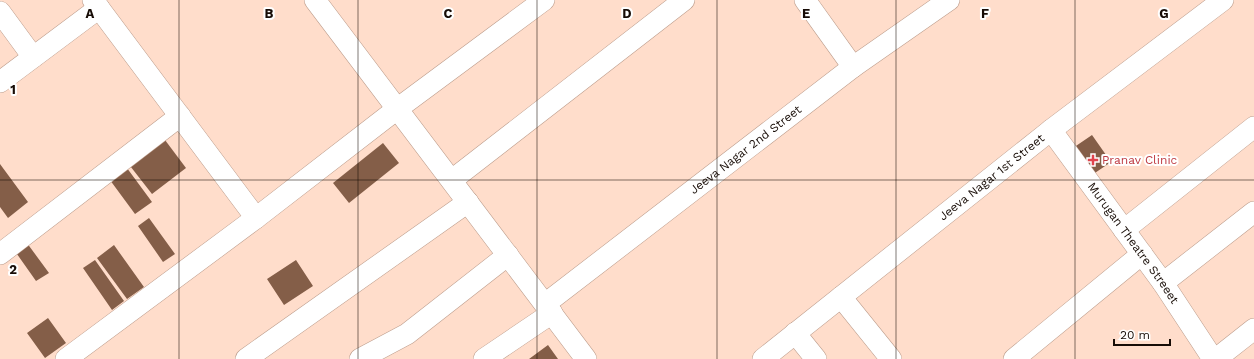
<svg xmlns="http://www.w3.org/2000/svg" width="1254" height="359" viewBox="0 0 1254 359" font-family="'Work Sans',sans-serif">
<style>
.building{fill:#845e48}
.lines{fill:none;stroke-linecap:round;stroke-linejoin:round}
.minor-casing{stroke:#bd9d8c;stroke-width:22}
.minor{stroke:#fff;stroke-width:21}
.grid{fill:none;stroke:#170c06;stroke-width:1;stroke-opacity:0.55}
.health-dot{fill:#e0444e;stroke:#fff;stroke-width:1.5}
.labels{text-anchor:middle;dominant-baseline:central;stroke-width:4;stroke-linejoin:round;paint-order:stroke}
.street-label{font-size:12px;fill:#170c06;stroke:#fff}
.health-label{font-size:12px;fill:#be3a42;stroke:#fff;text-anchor:start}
.grid-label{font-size:13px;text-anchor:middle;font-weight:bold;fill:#170c06;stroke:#fff;stroke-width:4;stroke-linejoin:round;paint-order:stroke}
</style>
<rect width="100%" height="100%" fill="#ffddcb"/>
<path class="building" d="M1092 135 1111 162 1089 177 1070 150Z
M162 136 186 168 152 194 127 162Z
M383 143 399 163 349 203 333 183Z
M0 164 28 202 8 218 0 207Z
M124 164 152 202 135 214 107 176Z
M149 218 175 254 163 262 138 226Z
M24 239 49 273 36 281 12 247Z
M114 245 144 287 127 299 97 258Z
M95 260 124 301 112 310 83 268Z
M296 260 313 286 284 305 267 279Z
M48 318 66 343 45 358 27 333Z
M548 345 558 359H529Z"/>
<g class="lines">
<g class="minor-casing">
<g id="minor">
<path d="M93 0 256 218"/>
<path d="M315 0 586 359"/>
<path d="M805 0 853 67"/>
<path d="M0 12 33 57"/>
<path d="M0 82 99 8"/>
<path id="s1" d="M1051 130 1163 283 1213 359"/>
<path d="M452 180 684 0"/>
<path d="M1124 230 1254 127"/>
<path d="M0 254 180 116"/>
<path d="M1163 283 1254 212"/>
<path d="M841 297 891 359"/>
<path id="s2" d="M545 304 853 67 949 0"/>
<path d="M795 333 816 359"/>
<path d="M66 359 256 218 397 109 544 0"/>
<path d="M246 359 468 202"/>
<path d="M360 359 407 334 508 255"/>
<path d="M484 359 552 313"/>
<path id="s3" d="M763 359 1051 130 1223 0"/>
<path d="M1014 359 1142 254"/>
<path d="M1216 359 1254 329"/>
</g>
</g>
<use href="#minor" class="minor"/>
</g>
<path class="grid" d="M179 0V359M358 0V359M537 0V359M717 0V359M896 0V359M1075 0V359M0 180H1254"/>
<path class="health-dot" d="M1091 154h4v4h4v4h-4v4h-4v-4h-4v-4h4z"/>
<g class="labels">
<g class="street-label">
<text stroke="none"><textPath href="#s2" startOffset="253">Jeeva Nagar 2nd Street</textPath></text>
<text stroke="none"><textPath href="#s3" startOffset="292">Jeeva Nagar 1st Street</textPath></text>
<text stroke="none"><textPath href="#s1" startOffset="140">Murugan Theatre Streeet</textPath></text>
</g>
<g class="health-label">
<text x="1102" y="160">Pranav Clinic</text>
</g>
</g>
<g class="grid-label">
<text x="90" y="18">A</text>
<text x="269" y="18">B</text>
<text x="448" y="18">C</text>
<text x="627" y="18">D</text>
<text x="806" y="18">E</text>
<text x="985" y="18">F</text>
<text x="1164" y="18">G</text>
<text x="13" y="94">1</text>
<text x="13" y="274">2</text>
</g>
<path d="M1114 339v6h56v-6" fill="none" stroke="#170c06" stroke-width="2"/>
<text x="1120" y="339" font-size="12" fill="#170c06" stroke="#ffffff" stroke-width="3" paint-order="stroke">20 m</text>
</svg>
